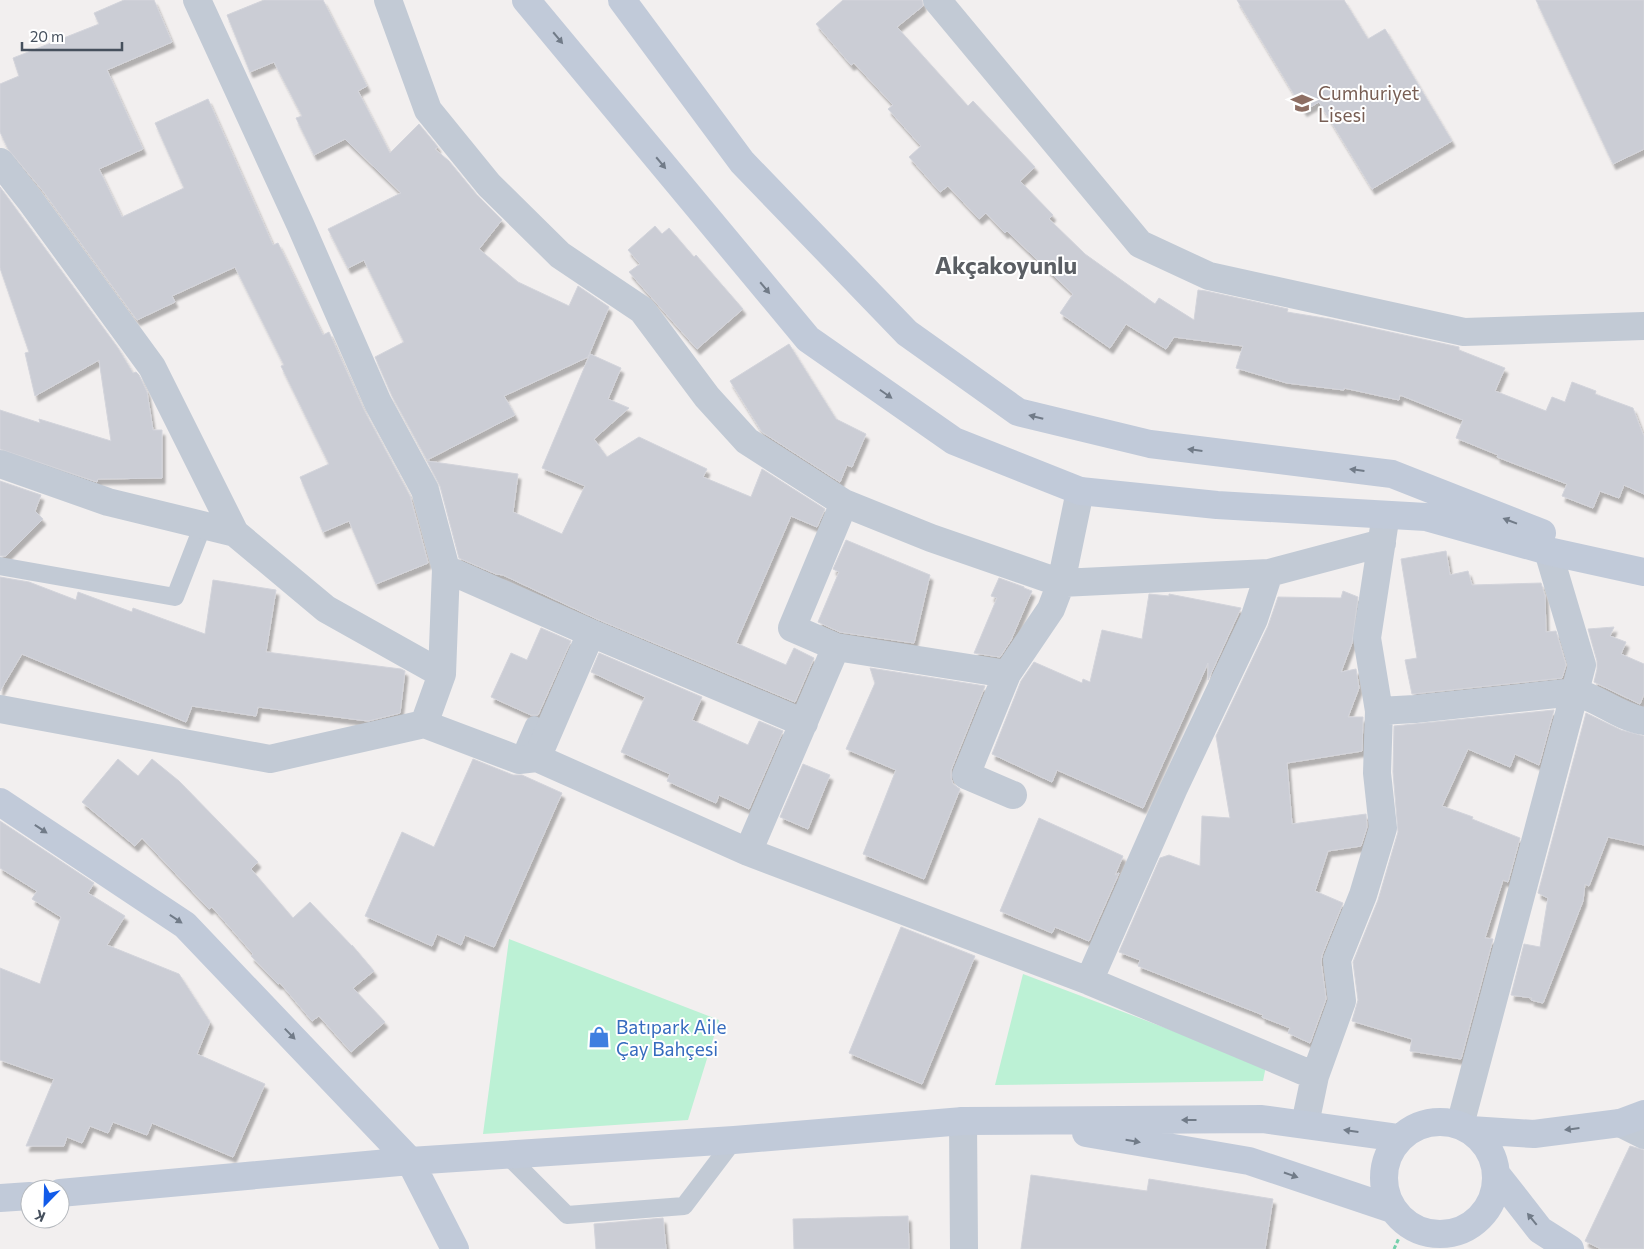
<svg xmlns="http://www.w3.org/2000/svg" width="1644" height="1249" viewBox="0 0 1644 1249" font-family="Commissioner,sans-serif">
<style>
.green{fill:#bcf1d5}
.building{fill:#cbcdd5;stroke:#d3d4db;filter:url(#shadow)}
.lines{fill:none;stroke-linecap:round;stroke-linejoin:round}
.path{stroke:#73d0ab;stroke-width:3;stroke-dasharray:4 2.5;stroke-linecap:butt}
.lane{stroke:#c2cad5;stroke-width:18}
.street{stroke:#c2cad5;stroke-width:28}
.secondary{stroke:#c1cad9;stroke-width:28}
.oneway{fill:#717b88}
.labels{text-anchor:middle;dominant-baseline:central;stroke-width:4;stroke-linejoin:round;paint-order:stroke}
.education-label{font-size:19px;fill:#785e54;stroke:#fff;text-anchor:start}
.shop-label{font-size:19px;fill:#366cbe;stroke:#fff;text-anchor:start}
.district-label{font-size:24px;font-weight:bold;fill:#5b5f64;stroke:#fff}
</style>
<defs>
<filter id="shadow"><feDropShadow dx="3" dy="5.5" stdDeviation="1" flood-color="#0004"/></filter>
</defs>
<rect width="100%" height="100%" fill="#f2efef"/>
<path class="green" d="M509 939 719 1020 688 1120 483 1134Z
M1023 974 1266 1066 1263 1081 995 1085Z"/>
<path class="building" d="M124 0H154L172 42 107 70 143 149 99 169 122 217 184 188 155 123 208 99 273 245 278 243 323 335 329 332 364 410 410 496 428 563 376 584 349 521 323 532 300 477 329 464 281 366 284 365 235 267 172 296 175 302 137 320 43 191 8 149 0 132V84L19 76 13 58 99 24 94 13Z
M264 0H323L367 86 358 91 390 153 419 124 438 147 435 149 449 161 477 195 502 220 479 249 518 282 569 306 578 286 609 307 588 357 504 396 515 415 427 460 392 396 375 357 404 342 364 260 348 268 328 229 401 193 345 139 314 155 296 118 302 116 274 62 250 72 227 15Z
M843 0H922L923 6 897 27 968 106 973 101 1035 167 1020 181 1053 215 1049 219 1085 254 1155 304 1159 298 1194 320 1198 290 1206 291 1288 309 1287 312 1330 319 1459 347V350L1505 368 1495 391 1546 411 1552 397 1565 402 1572 382 1596 391 1595 394 1633 408 1644 437V494L1624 485 1619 498 1600 491 1593 508 1562 496 1567 484 1497 457 1498 455 1456 438 1463 420 1400 395 1399 400 1344 388V390L1287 383 1236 368 1243 346 1174 337 1166 349 1126 324 1110 348 1060 313 1073 294 1007 231 1005 233 986 213 979 219 948 186 940 192 909 157 921 146 888 109 893 105 854 63 851 65 816 24Z
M1237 0H1344L1368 39 1385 29 1452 141 1372 189 1319 102 1304 111Z
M1536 0H1644V149L1613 164Z
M0 187 118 348 133 373 136 372 139 375 147 392 153 430H162V478L98 479 97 482 0 449V410L40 423 39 419 111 441 99 360 35 396 25 353 29 352 0 268Z
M655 226 662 234 669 228 694 257 696 255 743 309 697 349 629 272 640 264 628 250Z
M789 344 836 419 866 434 852 467 847 465 840 482 762 432 730 381Z
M590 354 621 368 608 399 629 408 594 439 607 457 639 437 707 469 703 477 751 497 762 469 825 509 817 527 791 516 736 643 786 665 794 648 814 658 795 702 597 619 503 575 496 574 459 558 440 486 427 461 518 474 513 512 562 534 585 486 542 468Z
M0 481 41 495 35 511 43 519 6 556H0Z
M846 540 930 575 914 643 840 632 818 622 839 572 833 569Z
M1446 551 1450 575 1468 571 1472 585 1541 583 1545 596 1546 632 1556 631 1566 665 1562 678 1412 694 1405 660 1417 658 1401 559Z
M0 577 29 582 76 600 78 592 132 612 133 608 205 634 213 580 276 590 266 652 401 669 405 671 400 713 368 721 258 707 256 716 192 706 186 722 22 654 0 691Z
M999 578 1024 587V588L1032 591 1011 640 1000 657 974 653 997 598 991 596Z
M1343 591 1358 597 1352 643 1341 672 1356 669 1359 688 1348 717H1363L1362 751 1287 763 1292 824 1366 814 1367 827 1361 846 1328 851 1315 891 1343 903 1322 955 1321 962 1326 999 1310 1043 1288 1033 1290 1028 1262 1017 1263 1015 1138 966 1140 960 1119 952 1160 858 1169 855 1200 866 1202 816 1230 818 1216 736 1268 626 1278 597 1341 598Z
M1149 594 1169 596V594L1241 608 1208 680V663L1143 808 1057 770 1052 782 992 754 1021 681 1034 662 1082 683 1083 679 1090 682 1102 630 1142 639Z
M1614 627 1610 636 1626 642 1621 654 1644 664V694L1640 704 1594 682 1597 669V661L1588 629Z
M541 628 571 641 538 715H531L491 697 511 653 527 660Z
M599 653 702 697 692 720 748 745 759 721 783 731 749 809 719 795 716 803 667 781 670 774 621 752 645 697 591 672Z
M870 668 985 686 951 770V778L953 784 960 789 924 879 863 854 896 770 846 749 875 683Z
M1554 710 1539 765 1515 754 1510 767 1468 749 1442 806 1473 817 1472 819 1520 838 1508 882 1503 880 1485 938 1493 939 1461 1059 1410 1051 1412 1039 1352 1021 1358 1000 1353 962 1378 900 1398 832 1393 772 1394 726Z
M1586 713 1621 730 1644 736V845L1608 837 1589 886 1585 884 1583 901 1543 1003 1531 1000 1532 998 1511 995 1524 944 1540 947 1548 898 1538 893Z
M118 759 138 776 152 759 179 781 258 862 251 869 293 918 310 902 352 946V945L374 971 353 988 385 1022 351 1052 319 1016 312 1021 280 983 278 984 251 956 253 954 212 907 209 909 142 838 135 846 82 802Z
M473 759 513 775H522L562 793 494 947 465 935 461 945 437 934 432 946 365 916 402 832 434 847Z
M803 764 830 775 808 829 780 817Z
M1039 818 1123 856 1115 875 1119 873 1089 941 1055 927 1052 933 1000 911Z
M0 821 94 883 88 893 125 916 107 945 179 974 210 1022 197 1054 265 1084 233 1157 152 1123 147 1135 113 1122 108 1133 90 1126 82 1143 67 1137 64 1146H26L54 1079 0 1060V968L40 984 61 917 32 899 37 891 0 868Z
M901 927 975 956 922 1084 849 1053Z
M1630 1146 1644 1150V1249H1601L1585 1241Z
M1031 1175 1147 1191 1149 1179 1273 1199 1265 1249H1021Z
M908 1216 909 1249H794L793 1219Z
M663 1218 666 1249H596L594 1224Z"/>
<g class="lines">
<path class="path" d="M1394 1249 1399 1238"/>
<path class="lane" d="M0 566 175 597 203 525
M519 760 534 725
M506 1154 567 1215 684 1206 734 1140"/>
<path class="street" d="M197 0 300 224 378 403 425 490 446 569 442 674
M388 0 428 110 489 185 560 255 642 310 707 397 747 441 844 503 931 538 1061 583 1269 573 1382 543
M937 0 1140 244 1209 276 1464 332 1644 326
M0 162 30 200 152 367 235 533 326 609 442 674 424 724
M0 464 108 502 235 533
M844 503 792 628 836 647 1007 674
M446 569 591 633 804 723
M0 709 270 759 424 724 519 760 537 758 748 852 1089 981 1315 1076
M1379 711 1415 709 1575 692C1600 699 1619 717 1644 721
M537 758 591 633
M1013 795 966 775 1007 674 1051 609 1061 583 1080 491
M748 852 836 647
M1089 981 1173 790 1254 619 1269 573
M963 1121 964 1249
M1620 1123 1644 1135
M1305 1124 1315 1076 1342 1001 1337 960 1363 895 1383 828 1377 773 1379 711 1367 638 1384 527
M1460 1125 1582 665 1548 551"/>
<path class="secondary" d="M526 0 808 339 954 441 1080 491 1217 505 1426 517 1548 551 1644 572
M622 0 742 162 907 333 1018 412 1150 444 1392 474 1542 533
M0 802 185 925 410 1161 455 1249
M1384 1178a56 56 0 1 1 112 0a56 56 0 1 1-112 0Z
M1470 1130 1534 1134 1620 1123 1644 1114
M1086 1133 1249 1161 1392 1209
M1497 1175 1540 1230 1570 1249
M60 1193 410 1161 734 1140 963 1121 1262 1119 1399 1138
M0 1198 30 1196"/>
</g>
<defs><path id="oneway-solid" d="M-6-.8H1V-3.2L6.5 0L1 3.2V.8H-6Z" transform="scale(1.25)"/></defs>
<g class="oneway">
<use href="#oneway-solid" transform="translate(558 38) rotate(50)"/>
<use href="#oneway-solid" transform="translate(661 163) rotate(50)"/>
<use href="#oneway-solid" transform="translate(765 288) rotate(50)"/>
<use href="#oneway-solid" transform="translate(886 394) rotate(35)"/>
<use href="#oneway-solid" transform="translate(1036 417) rotate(-166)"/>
<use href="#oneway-solid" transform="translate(1195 450) rotate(-173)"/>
<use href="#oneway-solid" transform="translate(1357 470) rotate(-173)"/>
<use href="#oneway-solid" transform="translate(1510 521) rotate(-159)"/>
<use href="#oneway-solid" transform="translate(41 829) rotate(34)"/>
<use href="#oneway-solid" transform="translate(176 919) rotate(34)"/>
<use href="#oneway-solid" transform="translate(290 1034) rotate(46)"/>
<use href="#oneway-solid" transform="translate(1189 1120) rotate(180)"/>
<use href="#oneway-solid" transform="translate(1572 1129) rotate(173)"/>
<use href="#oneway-solid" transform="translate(1351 1131) rotate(-172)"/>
<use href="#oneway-solid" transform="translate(1133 1141) rotate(10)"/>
<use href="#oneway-solid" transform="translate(1291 1175) rotate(19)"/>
<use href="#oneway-solid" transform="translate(1532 1219) rotate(-129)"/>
</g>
<defs>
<g id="school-bare" transform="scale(1.725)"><path d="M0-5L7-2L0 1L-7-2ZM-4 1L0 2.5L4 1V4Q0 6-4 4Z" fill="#8d6e63" stroke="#fff" stroke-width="2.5" paint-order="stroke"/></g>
<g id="shop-bare" transform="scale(1.725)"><path d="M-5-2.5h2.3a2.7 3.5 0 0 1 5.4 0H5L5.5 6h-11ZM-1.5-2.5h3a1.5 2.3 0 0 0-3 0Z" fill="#3f7fe0" stroke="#fff" stroke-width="2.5" paint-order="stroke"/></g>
</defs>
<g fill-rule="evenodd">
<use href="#school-bare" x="1302" y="103"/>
<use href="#shop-bare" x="599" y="1037"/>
</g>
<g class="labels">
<g class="education-label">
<text x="1318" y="92">Cumhuriyet<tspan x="1318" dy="22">Lisesi</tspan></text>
</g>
<g class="shop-label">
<text x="616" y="1026">Batıpark Aile<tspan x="616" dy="22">Çay Bahçesi</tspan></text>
</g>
<g class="district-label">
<text x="1006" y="264">Akçakoyunlu</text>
</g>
</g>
<g transform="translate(45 1204) rotate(203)"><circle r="24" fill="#ffffff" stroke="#b5b9be"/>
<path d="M0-4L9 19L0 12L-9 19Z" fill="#125be9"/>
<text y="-8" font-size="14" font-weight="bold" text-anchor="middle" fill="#46505d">K</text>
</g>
<path d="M22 42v8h100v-8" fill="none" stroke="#46505d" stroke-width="2.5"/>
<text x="30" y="42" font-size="15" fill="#46505d" stroke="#ffffff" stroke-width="4" paint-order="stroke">20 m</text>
</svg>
